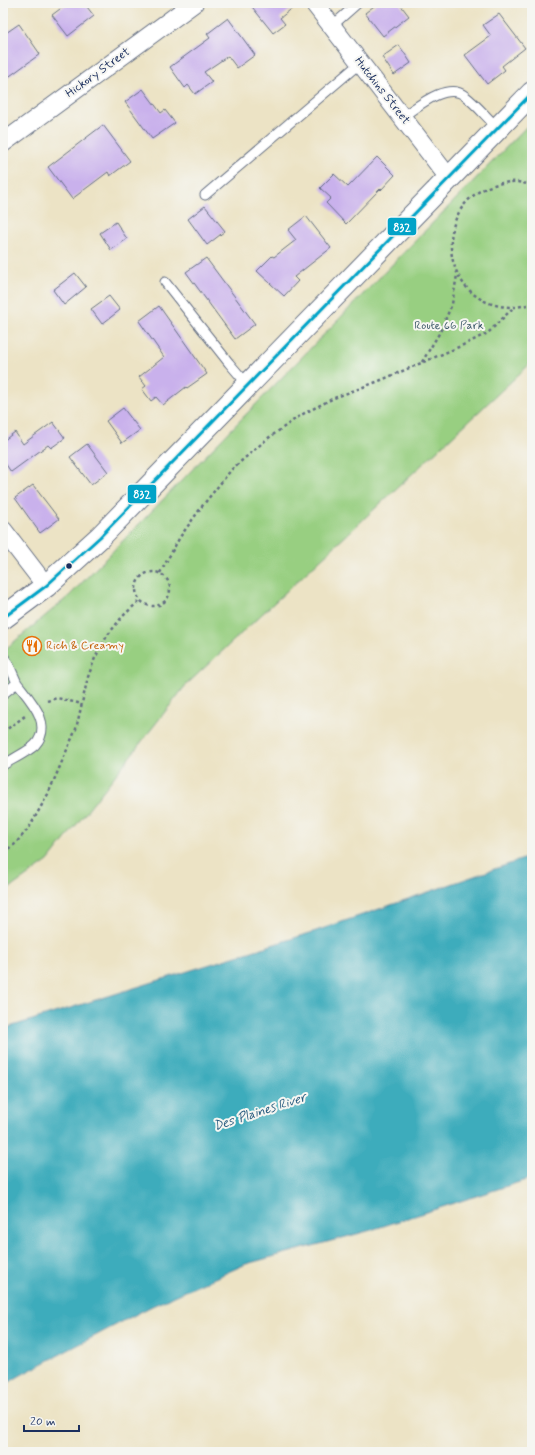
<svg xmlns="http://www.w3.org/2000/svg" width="535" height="1455" viewBox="0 0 535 1455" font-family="Mynerve,sans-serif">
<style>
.green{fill:#98cf81;stroke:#5a7f70}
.water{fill:#3eacbc;stroke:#2c6e8d}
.building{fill:#c9b1ec}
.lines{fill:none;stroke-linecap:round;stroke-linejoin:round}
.service-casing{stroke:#646e82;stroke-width:11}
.minor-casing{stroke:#646e82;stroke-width:20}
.primary-casing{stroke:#646e82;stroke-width:24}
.path{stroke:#646e82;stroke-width:2.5;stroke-dasharray:3 3;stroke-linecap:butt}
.service{stroke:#fff;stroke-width:9}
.minor{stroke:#fff;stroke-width:18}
.primary{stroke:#fff;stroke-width:22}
.bus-1-casing{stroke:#f6f6f2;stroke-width:6}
.bus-1{stroke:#01a3c8;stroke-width:3}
.bus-dot{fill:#1b2f5e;stroke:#f6f6f2;stroke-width:1.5}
.labels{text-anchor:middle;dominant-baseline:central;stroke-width:4;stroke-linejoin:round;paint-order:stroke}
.street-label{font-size:12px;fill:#1b2f5e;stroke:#f6f6f2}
.park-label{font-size:12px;fill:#3a5767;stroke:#f6f6f2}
.food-label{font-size:12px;fill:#c56008;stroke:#f6f6f2;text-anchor:start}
.water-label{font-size:13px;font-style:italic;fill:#275b7f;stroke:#f6f6f2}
.line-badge{stroke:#f6f6f2;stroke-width:1.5}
.badge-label{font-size:11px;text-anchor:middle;font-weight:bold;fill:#fff}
</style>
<rect width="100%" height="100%" fill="#f6f6f2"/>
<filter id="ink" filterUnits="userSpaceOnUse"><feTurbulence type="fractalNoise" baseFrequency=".025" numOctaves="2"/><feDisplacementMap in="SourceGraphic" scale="8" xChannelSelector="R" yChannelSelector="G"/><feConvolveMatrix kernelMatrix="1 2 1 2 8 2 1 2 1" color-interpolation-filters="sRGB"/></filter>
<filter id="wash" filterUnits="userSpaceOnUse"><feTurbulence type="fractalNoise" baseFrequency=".012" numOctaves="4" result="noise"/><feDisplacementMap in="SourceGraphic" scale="16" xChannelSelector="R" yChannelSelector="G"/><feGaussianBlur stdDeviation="0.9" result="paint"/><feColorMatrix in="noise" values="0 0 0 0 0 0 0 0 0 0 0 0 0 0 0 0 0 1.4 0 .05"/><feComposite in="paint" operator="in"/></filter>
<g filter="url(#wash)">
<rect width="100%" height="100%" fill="#ece3c5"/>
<path class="green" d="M532 121V362L186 685 48 861 3 893V651L69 596Z"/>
<path class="water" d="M532 856V1178L368 1231 246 1264 150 1307 21 1375 3 1386V1029L313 932Z"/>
<g id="blocks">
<path class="building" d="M68 3H84L94 16 68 36 52 15Z
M249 3H299L280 18 285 24 273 33Z
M378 3H399L409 16 383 36 365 13Z
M499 14 525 48 502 66 505 70 487 84 465 55 491 36 483 25Z
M228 18 255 55 237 68 228 56 204 72 212 82 195 94 188 85 185 88 170 67 210 38 207 34Z
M19 24 40 54 3 81V35Z
M399 45 411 63 394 75 382 57Z
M143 89 161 113 165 110 175 123 152 139 125 102Z
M103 125 130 161 110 176 108 172 72 199 48 167Z
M377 157 395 175 381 190 380 189 346 224 326 203 331 198 320 188 334 174 348 187Z
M205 206 225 231 207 245 188 219Z
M306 216 331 248 294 277 298 281 284 296 257 271 272 256 274 257 296 240 288 230Z
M116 222 127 239 111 250 100 233Z
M206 258 255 324 235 339 186 272Z
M75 273 86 287 64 305 53 290Z
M109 296 120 310 102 324 91 309Z
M159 306 207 374 187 388 186 387 163 405 156 397 151 401 142 389 146 386 139 377 164 357 139 321Z
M123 408 140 430 122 443 106 421Z
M53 422 65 438 51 448 48 445 11 472 3 460V441L15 432 23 444Z
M87 444 108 472 91 485 70 457Z
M33 485 59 519 40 533 15 498Z"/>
</g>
</g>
<g filter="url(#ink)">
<use href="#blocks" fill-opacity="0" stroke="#646e82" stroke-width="1"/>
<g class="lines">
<g class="service-casing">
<path id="service" d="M332 26 358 3
M402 117C417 107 447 81 465 96 477 105 487 118 498 128
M205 195 360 63
M165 282 229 363 247 384
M3 656 8 663 17 683 3 694
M3 765C11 760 29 751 35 745 54 724 30 700 17 683"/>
</g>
<g class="minor-casing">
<path id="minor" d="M314 3 449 178
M3 143 194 3
M3 530 46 586"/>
</g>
<g class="primary-casing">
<path id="primary" d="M3 618 46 586 100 537 532 93"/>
</g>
<path class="path" d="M532 185C525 184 518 181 511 182 426 188 435 309 514 307 520 307 526 305 532 304
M422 362 440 332 452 304 457 275
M136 589a17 17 0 1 1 34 0a17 17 0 1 1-34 0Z
M160 573 180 537 203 505 232 469 267 439 301 415 334 398 379 381 461 346 488 333 514 307
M47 701 57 698 82 704
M3 732 25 716
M3 852 14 845 29 828 48 794 76 729 88 677 95 658 107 636 122 617 140 600"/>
<use href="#service" class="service"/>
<use href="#minor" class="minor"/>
<use href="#primary" class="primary"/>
<g class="bus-1-casing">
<path id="bus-1" d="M3 618 46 586 100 537 532 93"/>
</g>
<use href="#bus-1" class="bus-1"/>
</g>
</g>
<defs>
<g id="restaurant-ring" transform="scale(1)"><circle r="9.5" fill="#f6f6f2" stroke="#e8710a" stroke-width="1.5"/><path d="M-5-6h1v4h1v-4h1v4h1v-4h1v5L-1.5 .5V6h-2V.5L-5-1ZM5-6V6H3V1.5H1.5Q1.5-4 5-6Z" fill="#e8710a"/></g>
</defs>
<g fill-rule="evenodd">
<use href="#restaurant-ring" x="32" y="646"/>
</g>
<circle class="bus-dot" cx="69" cy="566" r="3.5"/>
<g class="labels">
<g class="street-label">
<text transform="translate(98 73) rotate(-36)">Hickory Street</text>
<text transform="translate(382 91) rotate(52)">Hutchins Street</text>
</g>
<g class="park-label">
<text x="449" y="326">Route 66 Park</text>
</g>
<g class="food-label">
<text x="46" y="646">Rich &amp; Creamy</text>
</g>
<g class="water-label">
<text transform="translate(260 1112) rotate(-18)">Des Plaines River</text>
</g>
</g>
<g class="line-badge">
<rect x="387" y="217" width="30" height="19" rx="4" fill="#01a3c8"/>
<rect x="127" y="484" width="30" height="20" rx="4" fill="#01a3c8"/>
</g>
<g class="badge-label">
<text x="402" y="231">832</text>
<text x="142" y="498">832</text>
</g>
<rect width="535" height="1455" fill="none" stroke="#f6f6f2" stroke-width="16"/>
<path d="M24 1425v6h55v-6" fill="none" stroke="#1b2f5e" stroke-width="2"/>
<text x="30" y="1425" font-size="12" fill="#1b2f5e" stroke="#f6f6f2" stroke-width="3" paint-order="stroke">20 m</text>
</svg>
